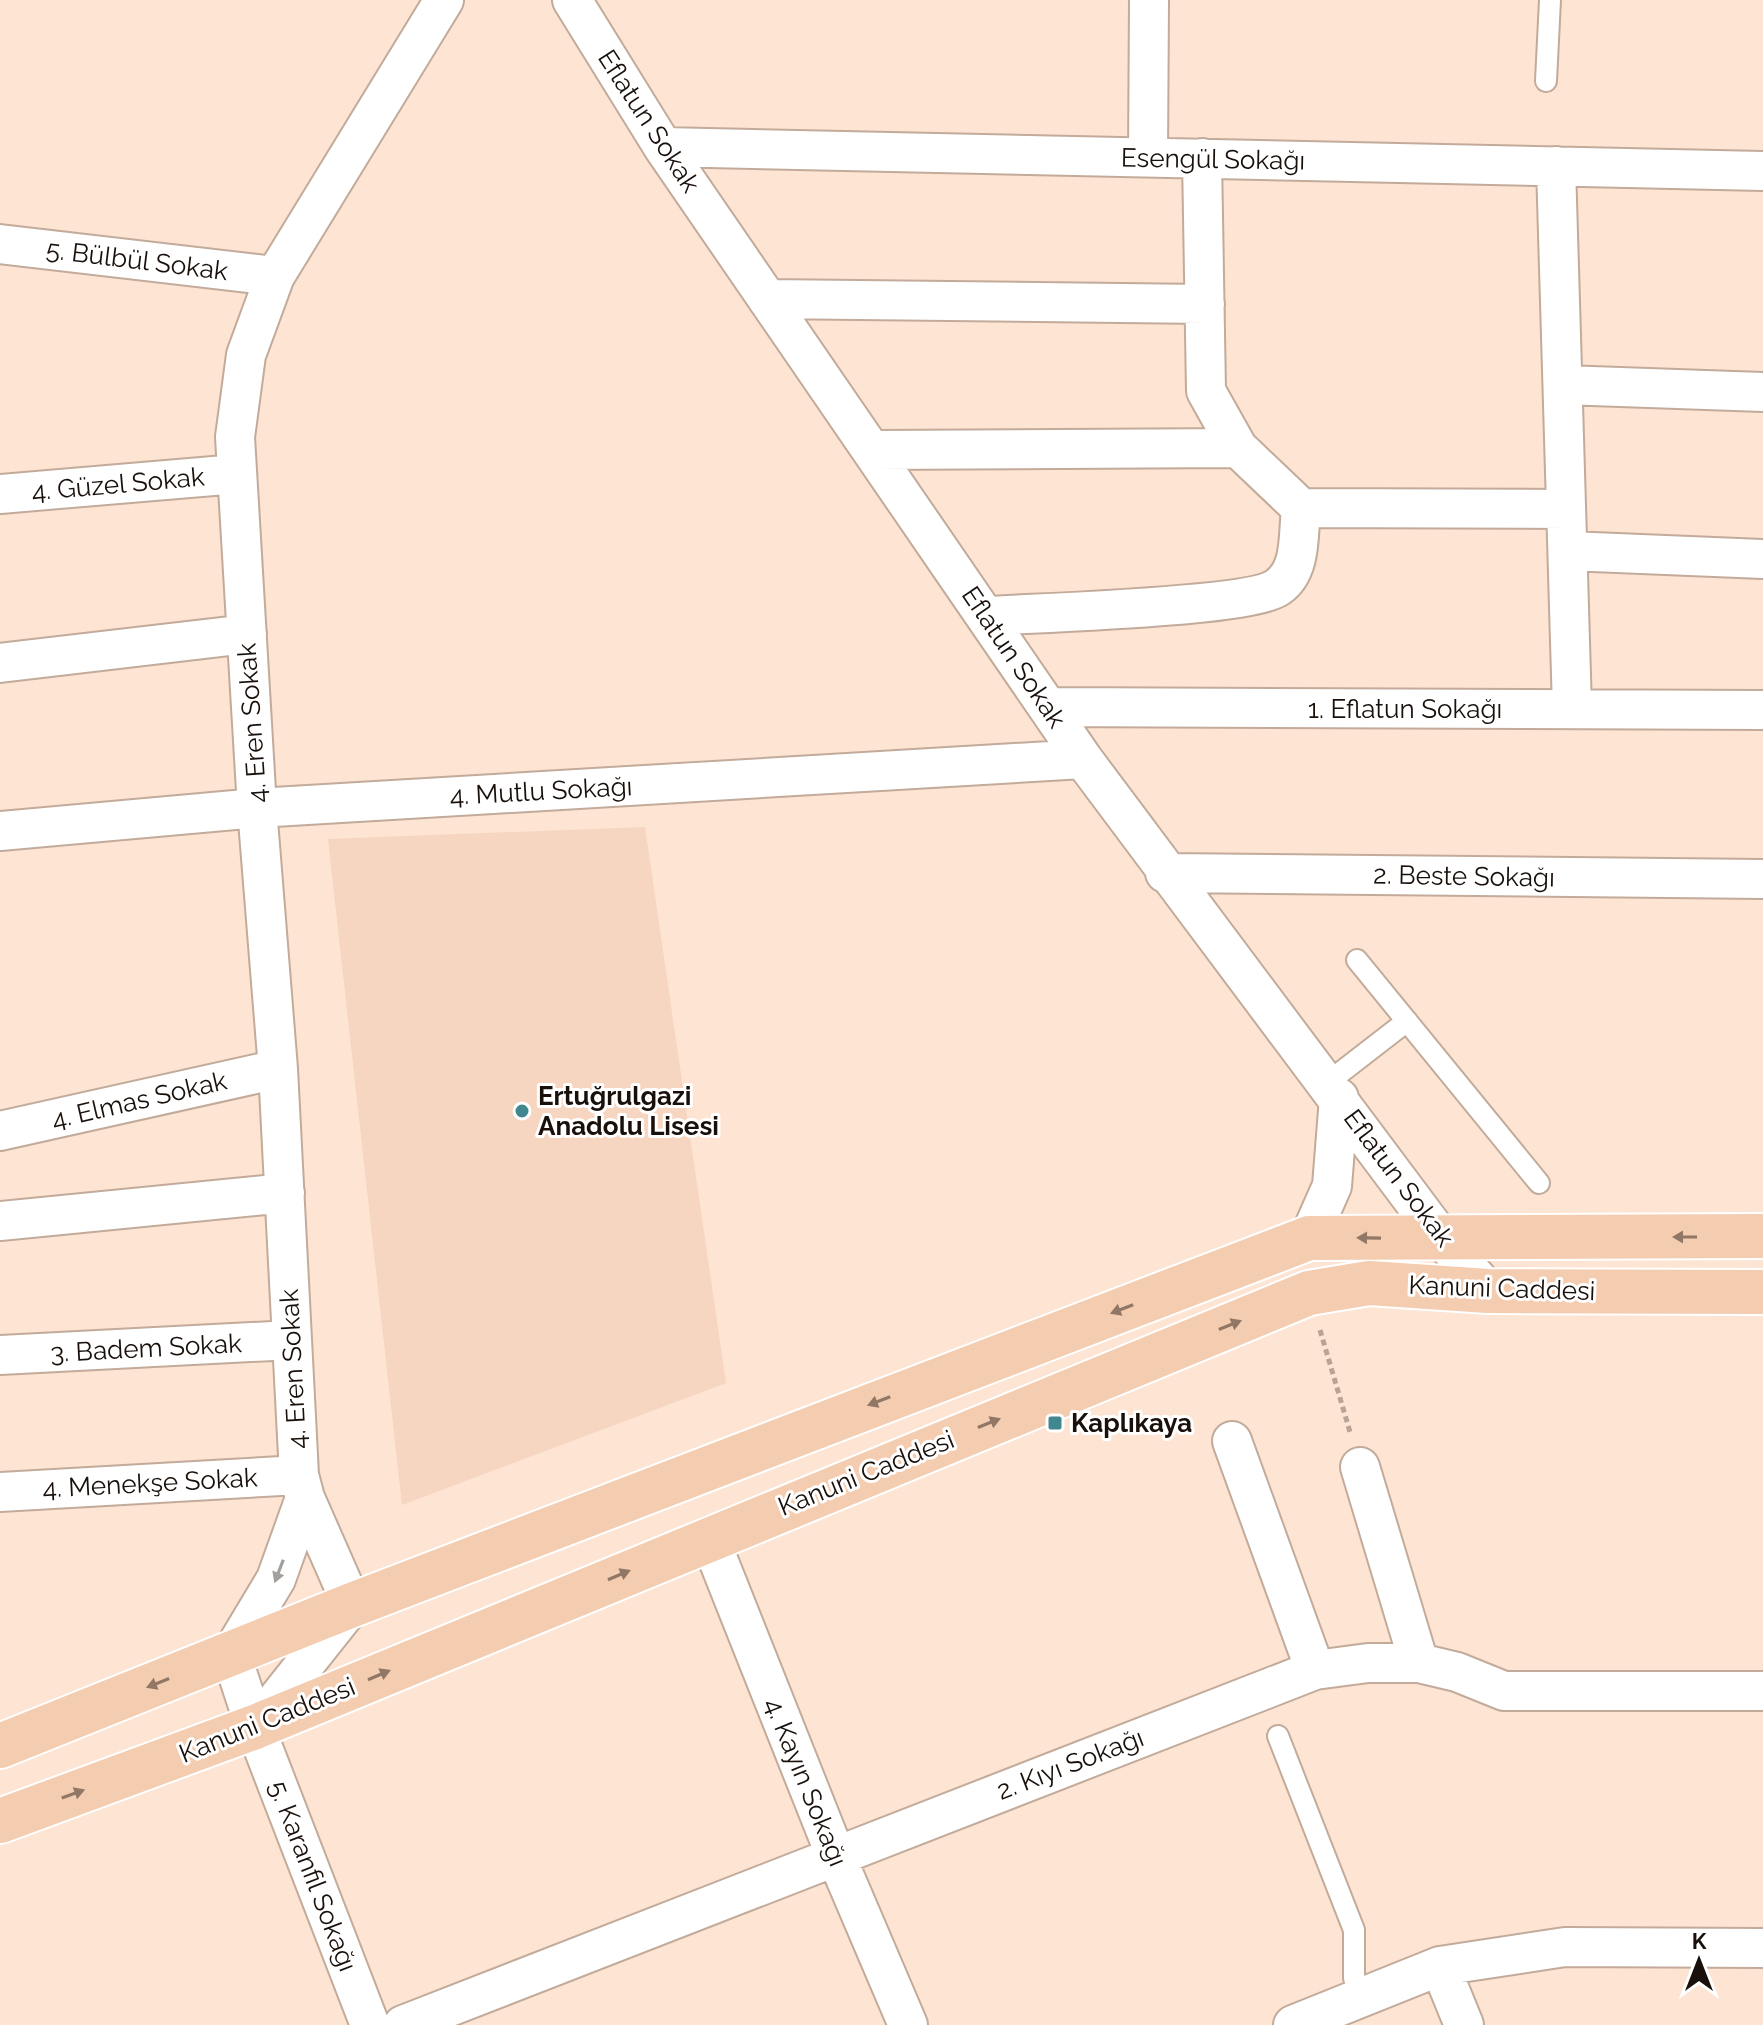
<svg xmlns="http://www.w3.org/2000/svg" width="1763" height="2025" viewBox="0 0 1763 2025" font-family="Raleway,sans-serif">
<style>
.built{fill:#f6d6c0}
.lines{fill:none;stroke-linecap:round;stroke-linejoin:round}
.lane-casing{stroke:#c2ab9a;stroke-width:24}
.street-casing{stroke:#c2ab9a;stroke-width:42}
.primary-casing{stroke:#fff;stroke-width:48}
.path{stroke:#b8a496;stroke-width:5;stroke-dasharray:6 4;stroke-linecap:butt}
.lane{stroke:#fff;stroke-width:20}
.street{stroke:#fff;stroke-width:38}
.primary{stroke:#f4ccb0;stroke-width:44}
.oneway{fill:#917766}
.oneway2{fill:#a39f9d}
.poi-dot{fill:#408790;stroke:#fff;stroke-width:3}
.labels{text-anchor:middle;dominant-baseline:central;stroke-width:6;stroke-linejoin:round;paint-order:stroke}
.street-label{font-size:26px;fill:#19100b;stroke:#fff}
.poi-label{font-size:26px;font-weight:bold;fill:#19100b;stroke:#fff;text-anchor:start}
</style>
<rect width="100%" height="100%" fill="#fde4d3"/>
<path class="built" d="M645 827 726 1383 402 1505 328 839Z"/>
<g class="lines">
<g class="lane-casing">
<path id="lane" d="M1546 81 1550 0
M1357 960 1539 1183
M1327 1083 1407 1021
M1278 1736 1354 1930V1978L1362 1997"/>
</g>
<g class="street-casing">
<path id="street" d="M572 0 663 147 1083 759 1442 1239 1488 1291
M663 147 1763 171
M1148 157 1149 0
M1202 158 1206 391 1238 448 1301 508 1566 509
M1556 166 1572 709
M0 244 275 276
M767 299 1205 304
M1563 385 1763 392
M874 450 1238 448
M0 494 237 474
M1568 551 1763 559
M988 616C1035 613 1251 607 1278 587 1302 570 1298 535 1301 508
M0 663 247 634
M1048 707 1763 710
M0 831 257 808 1083 759
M1165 873 1763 879
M0 1131 278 1069
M0 1221 285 1193
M1309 1238 1332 1186 1339 1098
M0 1355 291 1340
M1232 1441 1315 1670
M1360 1467 1419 1663
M0 1492 299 1475
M305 1498 276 1579 231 1654 255 1727 352 1605 305 1498 299 1475 278 1069 257 808 235 437 246 355 275 276 444 0
M709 1537 835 1854 908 2025
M255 1727 370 2025
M1440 1966 1464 2025
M403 2025 1315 1670 1368 1663H1419L1457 1672 1504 1691H1763
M1293 2025 1440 1966 1565 1947 1763 1948"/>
</g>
<g class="primary-casing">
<path id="primary" d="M0 1746 352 1605 1309 1238 1763 1236
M0 1821 255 1727 1309 1293 1369 1283 1488 1291 1763 1292"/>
</g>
<path class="path" d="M1320 1330 1350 1432"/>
<use href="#lane" class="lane"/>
<use href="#street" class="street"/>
<use href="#primary" class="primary"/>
</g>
<defs><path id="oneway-solid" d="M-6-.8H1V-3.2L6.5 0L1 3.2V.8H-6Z" transform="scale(2)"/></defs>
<g class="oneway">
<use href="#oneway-solid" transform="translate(1685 1237) rotate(180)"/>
<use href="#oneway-solid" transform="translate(1369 1238) rotate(-179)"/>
<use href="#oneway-solid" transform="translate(1122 1309) rotate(159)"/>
<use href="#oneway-solid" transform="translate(1230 1325) rotate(-22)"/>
<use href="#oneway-solid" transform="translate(879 1401) rotate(159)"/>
<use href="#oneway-solid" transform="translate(989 1423) rotate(-22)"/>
<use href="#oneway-solid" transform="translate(619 1575) rotate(-23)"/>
<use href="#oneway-solid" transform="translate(379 1675) rotate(-23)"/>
<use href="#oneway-solid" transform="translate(158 1683) rotate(158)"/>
<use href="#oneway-solid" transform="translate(73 1794) rotate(-20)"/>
</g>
<use class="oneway2" href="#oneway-solid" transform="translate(279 1571) rotate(111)"/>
<g class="poi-dot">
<circle cx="522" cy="1111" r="8"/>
<rect x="1047" y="1415" width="16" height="16" rx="4"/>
</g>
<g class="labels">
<g class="street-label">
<text transform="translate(649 121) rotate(57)">Eflatun Sokak</text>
<text transform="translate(1213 159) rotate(1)">Esengül Sokağı</text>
<text transform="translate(137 260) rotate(7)">5. Bülbül Sokak</text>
<text transform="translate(118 484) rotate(-5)">4. Güzel Sokak</text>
<text transform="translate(1014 657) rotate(56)">Eflatun Sokak</text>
<text x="1405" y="709">1. Eflatun Sokağı</text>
<text transform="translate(252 723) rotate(-94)">4. Eren Sokak</text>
<text transform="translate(541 791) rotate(-3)">4. Mutlu Sokağı</text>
<text transform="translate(1464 876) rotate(1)">2. Beste Sokağı</text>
<text transform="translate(139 1100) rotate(-13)">4. Elmas Sokak</text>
<text transform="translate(1399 1178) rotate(53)">Eflatun Sokak</text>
<text transform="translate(1502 1288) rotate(2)">Kanuni Caddesi</text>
<text transform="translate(146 1348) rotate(-3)">3. Badem Sokak</text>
<text transform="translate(293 1369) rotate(-93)">4. Eren Sokak</text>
<text transform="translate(866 1473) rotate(-22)">Kanuni Caddesi</text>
<text transform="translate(150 1483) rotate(-3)">4. Menekşe Sokak</text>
<text transform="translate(267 1720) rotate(-22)">Kanuni Caddesi</text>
<text transform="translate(1070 1764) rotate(-21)">2. Kıyı Sokağı</text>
<text transform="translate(806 1782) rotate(68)">4. Kayın Sokağı</text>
<text transform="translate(313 1876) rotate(69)">5. Karanfil Sokağı</text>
</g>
<g class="poi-label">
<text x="538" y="1096">Ertuğrulgazi<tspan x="538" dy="30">Anadolu Lisesi</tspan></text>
<text x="1071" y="1423">Kaplıkaya</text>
</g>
</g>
<g transform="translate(1699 1961)" stroke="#ffffff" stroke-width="6" paint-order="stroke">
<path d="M0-6L14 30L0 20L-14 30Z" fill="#19100b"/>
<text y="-12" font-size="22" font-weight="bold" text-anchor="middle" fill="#19100b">K</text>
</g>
</svg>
